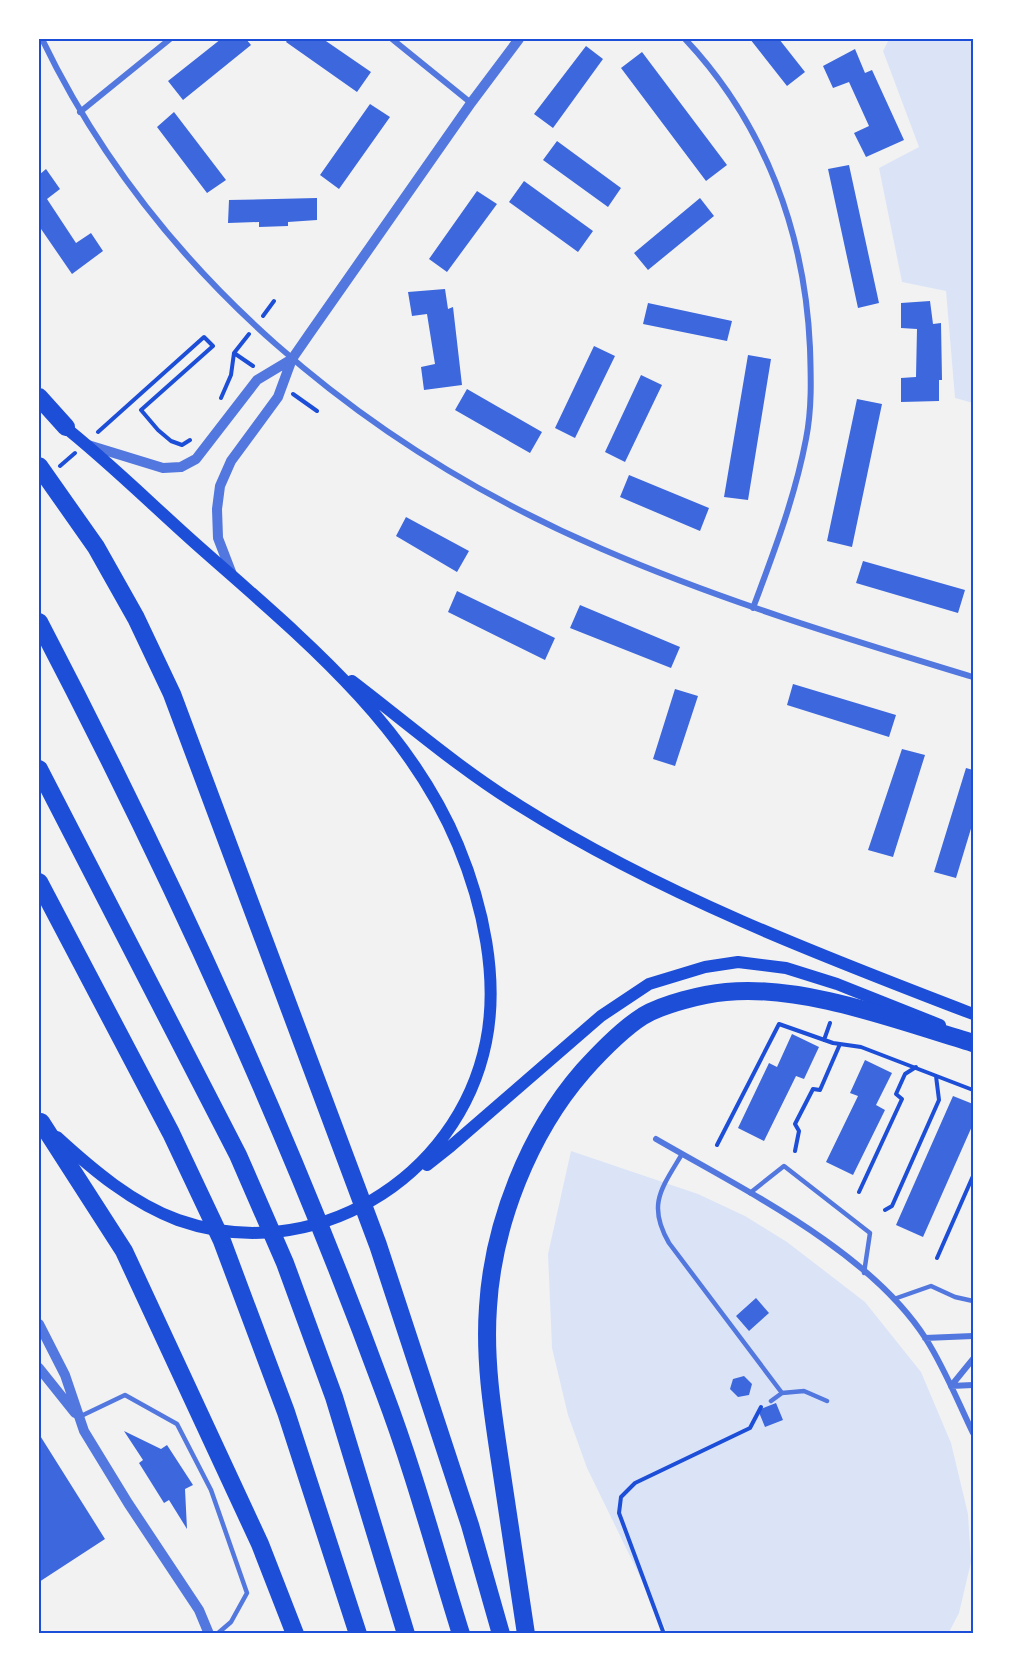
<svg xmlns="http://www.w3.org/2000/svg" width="1012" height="1673" viewBox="0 0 1012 1673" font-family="'IBM Plex Sans',sans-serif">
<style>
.green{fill:#dbe4f7}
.building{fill:#3d67dc}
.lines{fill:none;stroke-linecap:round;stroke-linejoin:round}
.path{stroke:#1d4ed8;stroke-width:4}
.service{stroke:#5277de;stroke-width:4.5}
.minor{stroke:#5277de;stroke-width:6}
.tertiary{stroke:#5277de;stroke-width:10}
.secondary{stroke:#1d4ed8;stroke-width:12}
.motorway{stroke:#1d4ed8;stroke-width:18}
.neatline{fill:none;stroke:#1d4ed8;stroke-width:2}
</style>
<rect width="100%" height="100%" fill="#f2f2f2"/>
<path class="green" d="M889 39H973V403L955 398 946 291 902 282 879 168 919 147 883 51Z
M571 1151 698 1194 745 1216 787 1242 865 1302 921 1372 951 1443 968 1514 971 1562 959 1613 948 1634H668L587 1468 568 1415 552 1348 548 1254Z"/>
<path class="building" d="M221 39H246L251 45 183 100 168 81Z
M288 39H323L371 72 357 92 286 42Z
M750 39H779L805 72 787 86Z
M586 46 603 59 553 128 534 114Z
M855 49 865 73 872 70 904 140 866 157 854 133 869 126 849 82 833 88 823 66Z
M642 52 727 165 706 181 621 68Z
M370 104 390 117 339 189 320 175Z
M174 112 226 180 207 193 157 127Z
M557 141 621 188 608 207 543 160Z
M849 165 879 303 858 308 828 169Z
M46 169 60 189 47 199 76 243 91 233 103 251 72 274 39 226V175Z
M524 181 593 231 578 252 509 202Z
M477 191 497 204 447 272 429 259Z
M317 198V220L288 222V226L259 227V222L228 223 229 200Z
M700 198 714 216 648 270 634 253Z
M445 289 448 309 453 307 462 385 424 390 421 367 435 364 427 314 412 316 408 292Z
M930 301 933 324 941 323 942 380H939V401L901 402V378L916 377 917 329 901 328V303Z
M648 303 732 321 727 341 643 324Z
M594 346 615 356 575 438 555 428Z
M748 355 771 359 748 500 724 497Z
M641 375 662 385 625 462 605 452Z
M467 389 542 432 530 453 455 410Z
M857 399 882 404 852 547 827 541Z
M629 475 709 508 700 531 620 497Z
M406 517 469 551 457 572 396 536Z
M863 561 965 590 958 613 856 583Z
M457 591 555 638 545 660 448 612Z
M580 605 680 647 671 668 570 628Z
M793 684 896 715 889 737 787 705Z
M675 689 698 696 675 766 653 759Z
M902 749 925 755 893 857 868 850Z
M966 768 973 770V822L956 878 934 872Z
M792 1034 819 1047 804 1079 796 1076 764 1141 738 1128 769 1063 777 1067Z
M865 1060 892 1073 876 1105 885 1110 853 1175 826 1162 858 1096 850 1093Z
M953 1096 973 1104V1124L923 1237 896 1225Z
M756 1298 769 1313 749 1331 736 1316Z
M744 1376 752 1384 749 1395 738 1397 730 1389 733 1379Z
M776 1403 783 1420 765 1427 758 1410Z
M124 1431 161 1449 167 1445 193 1485 185 1489 187 1529 169 1500 164 1503 139 1463 143 1460Z
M39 1434 105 1539 39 1582Z"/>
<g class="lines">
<path class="path" d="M263 316 274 301
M249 334 234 353 253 366
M293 394 317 411
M221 398 231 375 234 353
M98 432 204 337 213 346 141 410 158 430 171 441 182 445 190 440
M60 466 75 453
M824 1040 830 1023
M717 1145 779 1024 833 1043 861 1047 973 1090
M795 1151 799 1131 795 1124 813 1089 820 1090 840 1044
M859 1192 902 1099 896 1094 905 1074 916 1067
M885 1210 892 1206 939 1100 936 1076
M937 1258 973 1176
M664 1634 619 1513 621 1497 635 1483 750 1428 761 1407"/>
<path class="service" d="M682 1154C661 1189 647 1205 669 1243L782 1393 771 1401
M750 1193 784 1166 870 1233 864 1273
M894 1299 931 1286 955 1297 973 1301
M782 1393 804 1391 827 1401
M79 1417 125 1395 177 1424 211 1490 247 1593 231 1622 217 1634"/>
<path class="minor" d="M42 39C155 274 365 447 602 549 722 601 848 639 973 677
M392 39 471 103
M685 39C765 124 805 233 810 348 811 378 812 409 806 439 795 497 774 552 753 608
M80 112 170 39
M656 1139C744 1190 870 1251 926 1339 945 1369 958 1402 973 1433
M925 1338 973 1336
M951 1386 973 1359
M951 1386 973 1385"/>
<path class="tertiary" d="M88 445 163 468 181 467 196 459 257 380 292 359
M233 577 218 538 217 509 220 486 231 461 278 397 292 359 310 333 471 103 519 39
M39 1324 65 1375 84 1431 128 1503 199 1610 209 1634
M39 1368 75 1413"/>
<path class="secondary" d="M352 681C407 723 461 770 520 806 660 894 819 955 973 1014
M57 1137C93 1170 132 1203 178 1220 312 1267 458 1180 486 1042 499 978 483 905 458 845 406 720 295 632 196 544 151 504 108 461 61 424
M427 1165 451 1146 601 1016 649 984 705 967 738 962 786 968 837 984 940 1025"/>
<path class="motorway" d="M39 397 66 427
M39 466 96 547 136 618 172 694 378 1245 470 1525 501 1634
M39 622C169 871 287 1128 384 1392 414 1471 436 1554 461 1634
M39 769 238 1155 285 1263 334 1397 406 1634
M39 882 171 1133 222 1241 286 1412 358 1634
M41 1122 124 1251 260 1544 295 1634
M526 1634C518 1579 509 1524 501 1468 493 1415 484 1361 488 1307 493 1224 529 1133 583 1071 601 1051 621 1030 643 1016 663 1004 703 994 726 992 803 984 899 1021 973 1043"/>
</g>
<rect width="1012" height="1673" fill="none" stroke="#ffffff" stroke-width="81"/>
<rect x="40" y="40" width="932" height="1592" class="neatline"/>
</svg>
